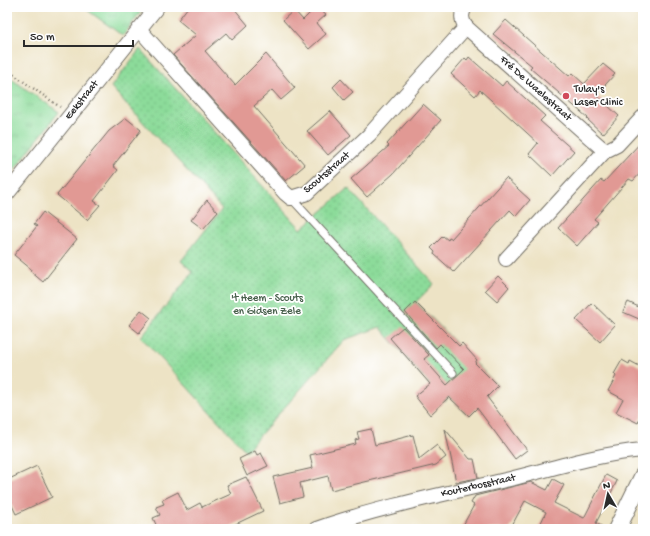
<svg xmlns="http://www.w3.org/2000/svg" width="650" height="536" viewBox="0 0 650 536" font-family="'Gochi Hand',sans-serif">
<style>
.grass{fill:url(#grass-tufts);stroke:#5c8362}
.park{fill:url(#park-dots);stroke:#5c8362}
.building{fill:#e19994}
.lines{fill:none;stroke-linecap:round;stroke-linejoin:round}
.service-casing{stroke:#6f6b61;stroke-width:9}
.minor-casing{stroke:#6f6b61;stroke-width:16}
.tertiary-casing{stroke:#6f6b61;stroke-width:19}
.path{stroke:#6f6b61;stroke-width:2.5;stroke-dasharray:1 3;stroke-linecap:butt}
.service{stroke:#fff;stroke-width:7}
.minor{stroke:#fff;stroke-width:14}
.tertiary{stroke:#fff;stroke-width:17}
.poi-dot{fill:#d1495b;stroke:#fff;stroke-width:1.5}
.labels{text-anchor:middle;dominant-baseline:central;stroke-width:3.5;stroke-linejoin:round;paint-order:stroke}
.street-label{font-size:11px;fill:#2b2b2b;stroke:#fff}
.poi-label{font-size:11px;fill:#2b2b2b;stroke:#fff;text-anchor:start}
.park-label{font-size:11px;fill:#48604c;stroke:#fff}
</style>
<defs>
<pattern id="grass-tufts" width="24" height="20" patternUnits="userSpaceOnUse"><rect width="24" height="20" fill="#8cdb9a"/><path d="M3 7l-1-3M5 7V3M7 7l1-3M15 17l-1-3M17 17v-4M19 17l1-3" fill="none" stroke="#79bc85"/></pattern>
<pattern id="park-dots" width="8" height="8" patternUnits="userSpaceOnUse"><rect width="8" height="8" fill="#8cdb9a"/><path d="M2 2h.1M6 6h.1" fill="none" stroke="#79bc85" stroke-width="1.8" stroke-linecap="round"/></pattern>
</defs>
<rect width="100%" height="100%" fill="#fff"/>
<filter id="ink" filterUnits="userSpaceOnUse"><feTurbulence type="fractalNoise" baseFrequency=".025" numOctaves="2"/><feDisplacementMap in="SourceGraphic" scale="8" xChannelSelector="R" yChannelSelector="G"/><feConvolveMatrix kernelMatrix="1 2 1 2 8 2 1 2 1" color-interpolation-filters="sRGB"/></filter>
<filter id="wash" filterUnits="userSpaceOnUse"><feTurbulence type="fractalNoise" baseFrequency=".012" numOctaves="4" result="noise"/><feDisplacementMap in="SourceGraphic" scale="16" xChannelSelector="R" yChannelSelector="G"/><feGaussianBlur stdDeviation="0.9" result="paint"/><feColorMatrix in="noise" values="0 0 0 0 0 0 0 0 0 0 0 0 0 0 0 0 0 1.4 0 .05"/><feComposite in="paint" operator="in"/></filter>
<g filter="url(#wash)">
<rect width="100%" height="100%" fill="#ede3c5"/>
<path class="grass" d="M83 7H144L123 36Z
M7 76 59 112 7 179Z"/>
<path class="park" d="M140 49 301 229 348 188 434 284 416 302 498 386 469 416 449 397 445 402 380 327 344 340 246 451 141 337 193 272 181 261 222 209 111 87Z"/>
<g id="blocks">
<path class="building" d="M188 7H233L248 25 232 40 226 33 205 51 235 85 266 54 295 88 281 100 272 90 254 106 305 165 286 181 173 55 196 35 178 20Z
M316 7 326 15 317 23 326 34 309 49 283 20 294 10 303 20Z
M506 20 569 76 572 73 584 84 603 64 615 74 596 95 619 116 603 134 587 119 588 118 530 68 532 66 493 34Z
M469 57 502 86 506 81 545 116 540 121 574 151 552 176 529 154 538 143 480 90 475 96 451 74 465 58 467 60Z
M341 79 353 92 344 100 333 87Z
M423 104 441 120 393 174 367 197 351 179 389 146 387 144Z
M330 111 351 135 328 155 307 131Z
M126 118 141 130 113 166 118 170 94 201 100 205 87 220 57 195 109 131Z
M643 140V170L633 181 629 179 594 219 598 222 577 246 558 228 601 180 604 182Z
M506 178 530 200 516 216 510 210 454 272 434 254 435 252 431 248 443 236 448 240 449 238 451 239Z
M207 200 218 212 203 229 191 220Z
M43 212 77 239 43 282 30 271 31 269 14 255 37 226 34 224Z
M498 276 509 287 497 301 485 290Z
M415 302 459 346 462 343 477 360 475 363 498 386 487 397 527 450 515 459 477 408 469 416 449 397 430 415 415 396 430 384 390 338 403 327 429 355 424 359 447 385 464 369 440 344 436 348 405 312Z
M628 302 643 309 639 319 623 312Z
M592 303 615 325 600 342 576 320Z
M141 310 151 318 139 333 129 325Z
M622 360 629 364 630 361 643 368V413L638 423 616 412 623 399 608 391 616 376 614 374Z
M371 429 375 445 413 435 419 459 437 445 446 457 436 465 331 490 328 476 300 483 303 497 280 503 273 477 313 468 310 455 356 444 355 440 359 439 357 432Z
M445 429 470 459H474L478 478 456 482Z
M255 451 257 455 261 453 268 466 247 476 239 459Z
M37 466 52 497 16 514 7 495V480Z
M606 475 617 481 596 523 607 529H538L546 512 525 501 510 529H461L474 505 471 503 475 496 531 482 547 490 553 479 564 485 554 503 584 518Z
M246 477 263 511 225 529H158L153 518 160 515 156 507 164 504 162 500 178 492 187 510 200 503 202 507 231 494 227 485Z"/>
</g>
</g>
<g filter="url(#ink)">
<use href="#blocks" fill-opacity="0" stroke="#6f6b61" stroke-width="1"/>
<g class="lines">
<g class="service-casing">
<path id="service" d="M291 198 453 373"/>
</g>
<g class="minor-casing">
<g id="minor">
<path id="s1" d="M466 27 605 151 617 145 643 117"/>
<path d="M139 29 285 193 291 198 307 193 369 135 466 27C461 20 461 14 465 7"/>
<path id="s2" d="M7 194 157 7"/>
<path d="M506 259 605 151"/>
<path id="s3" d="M316 529C379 507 445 494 510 479 554 468 598 454 643 450"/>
</g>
</g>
<g class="tertiary-casing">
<path id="tertiary" d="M617 529 643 476"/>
</g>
<path class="path" d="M7 70 60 107"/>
<use href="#service" class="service"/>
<use href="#minor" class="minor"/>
<use href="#tertiary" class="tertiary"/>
</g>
</g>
<circle class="poi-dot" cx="566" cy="96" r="4"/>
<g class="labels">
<g class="street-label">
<text stroke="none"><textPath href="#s1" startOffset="93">Fré De Waelestraat</textPath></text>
<text stroke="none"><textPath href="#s2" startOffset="120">Eekstraat</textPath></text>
<text transform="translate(327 173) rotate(-41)">Scoutsstraat</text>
<text stroke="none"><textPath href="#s3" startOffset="168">Kouterbosstraat</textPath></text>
</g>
<g class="poi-label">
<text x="574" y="90">Tulay's<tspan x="574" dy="13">Laser Clinic</tspan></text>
</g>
<g class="park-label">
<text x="267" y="299">'t Heem - Scouts<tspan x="267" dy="13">en Gidsen Zele</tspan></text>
</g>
</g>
<rect width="650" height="536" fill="none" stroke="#fff" stroke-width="24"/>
<g transform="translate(608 494) rotate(351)" stroke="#ffffff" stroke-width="3" paint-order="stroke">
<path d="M0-3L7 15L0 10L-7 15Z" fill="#2b2b2b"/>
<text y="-6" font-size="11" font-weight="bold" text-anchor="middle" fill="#2b2b2b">N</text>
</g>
<path d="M24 40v6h109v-6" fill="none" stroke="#2b2b2b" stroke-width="2"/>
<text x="30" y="40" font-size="12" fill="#2b2b2b" stroke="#ffffff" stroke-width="3" paint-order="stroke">50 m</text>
</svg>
